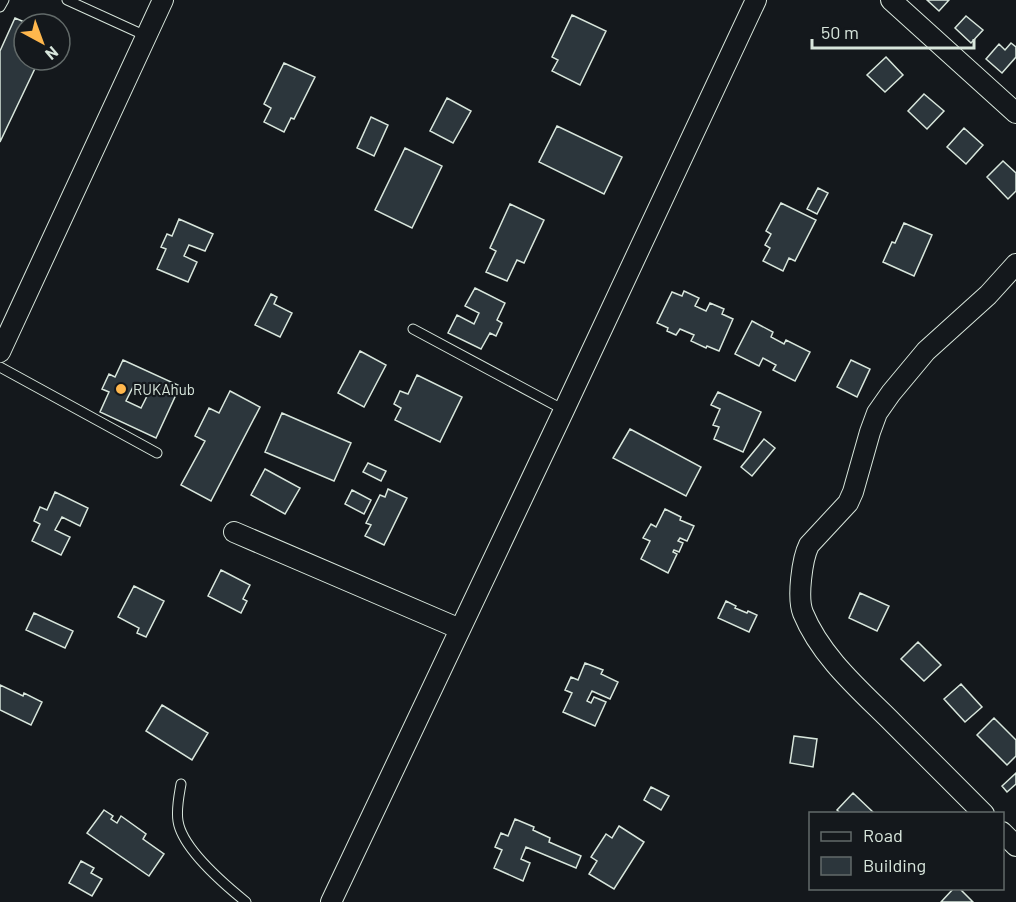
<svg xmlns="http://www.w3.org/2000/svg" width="1016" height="902" viewBox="0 0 1016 902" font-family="Barlow,sans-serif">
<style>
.building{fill:#2c363c;stroke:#d8e6dc;stroke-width:1.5;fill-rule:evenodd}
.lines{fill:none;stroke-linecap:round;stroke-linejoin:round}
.service-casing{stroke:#d8e6dc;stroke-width:11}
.minor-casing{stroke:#d8e6dc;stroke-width:22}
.service{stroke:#14181c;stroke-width:9}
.minor{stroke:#14181c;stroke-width:20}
.poi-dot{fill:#ffb74d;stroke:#14181c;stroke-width:2}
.labels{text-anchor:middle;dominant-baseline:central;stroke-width:4.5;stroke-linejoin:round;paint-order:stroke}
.poi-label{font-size:15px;fill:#d8e6dc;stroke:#14181c;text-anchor:start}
</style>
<rect width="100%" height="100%" fill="#14181c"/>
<path class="building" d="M927 0H949L939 11Z
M572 15 606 31 580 85 552 71 558 60 552 57Z
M966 16 983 30 971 43 955 28Z
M15 18 29 24H24V60H39L0 142V51Z
M1011 43 1016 47V57L1002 73 986 59 999 44 1005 50Z
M886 57 903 75 885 92 867 75Z
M284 63 315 77 294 119 291 118 284 132 264 122 271 108 264 104Z
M924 94 944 111 927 129 908 111Z
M447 98 471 111 453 143 430 131Z
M371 117 388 125 374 156 357 148Z
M557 126 622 157 604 194 539 162Z
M964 128 983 145 966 164 947 147Z
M405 148 442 166 412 228 375 210Z
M1003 161 1016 173V191L1008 199 987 177Z
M818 188 828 193 817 214 807 209Z
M781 203 816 220 795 261 789 258 783 271 763 261 770 248 765 245 771 234 766 231Z
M510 204 544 220 524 263 517 260 507 281 486 272 496 251 490 248Z
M179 219 213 234 205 251 189 245 184 256 197 262 188 282 157 269 166 249 161 247 167 234 172 236Z
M904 223 932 235 914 276 883 262 892 242 895 243Z
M475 288 505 303 497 320 502 323 496 336 490 333 481 349 448 333 457 315 474 324 479 313 465 306Z
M684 291 699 298 695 306 706 311 710 303 724 309 722 314 733 319 719 351 707 346 706 348 691 341 694 335 680 329 676 335 667 331 668 328 657 323 672 292 682 296Z
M271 294 277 297 274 304 292 313 280 337 255 325Z
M752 321 773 332 771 337 784 344 786 340 810 352 795 381 773 370 776 365 763 358 759 366 735 354Z
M360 351 386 365 364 407 338 393Z
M123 360 180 386 156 438 100 412 109 392 102 389 109 374 115 377ZM133 387 148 394 141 408 126 401Z
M851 360 870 369 857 397 837 387Z
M417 375 462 397 440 442 395 420 401 408 394 404 400 391 408 394Z
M230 391 260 407 211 501 181 485 205 441 195 436 209 408 219 413Z
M718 392 761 412 743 452 714 439 719 427 713 425 720 409 711 405Z
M282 413 351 443 334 481 265 452Z
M630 429 701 467 686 496 613 458Z
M764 439 775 448 752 476 741 467Z
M368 463 386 471 381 481 363 472Z
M265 469 300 488 285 514 251 495Z
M388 489 407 498 384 545 365 536 371 525 366 523 380 495 385 497Z
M352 490 371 500 364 514 345 504Z
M55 492 88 508 80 526 62 517 55 530 70 537 61 555 32 541 40 524 34 521 40 507 47 510Z
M665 509 681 517 680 520 694 526 687 541 680 538 678 541 683 543 679 552 674 550 673 552 677 554 668 573 641 559 650 541 643 538 651 524 656 527Z
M221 570 250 585 243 599 247 601 241 613 208 596Z
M134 586 164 601 146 637 137 633 139 628 118 617Z
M860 593 889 606 877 631 849 618Z
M726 601 736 606 735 608 747 613 748 611 757 615 749 632 718 618Z
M34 613 73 631 65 648 26 630Z
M918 642 941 665 924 681 901 659Z
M585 663 603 670 601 674 618 682 610 699 592 691 587 701 591 703 594 697 606 702 595 726 563 712 572 693 565 690 571 677 578 680Z
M961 684 982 707 965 722 944 699Z
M0 685 23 696 24 693 42 702 31 725 0 710Z
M162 705 208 733 192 760 146 731Z
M994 718 1016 740V756L1007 765 977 735Z
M794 736 817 739 813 767 790 763Z
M1016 773V784L1007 792 1002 786Z
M651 787 669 796 661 810 644 800Z
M853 793 874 813 841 814 837 810Z
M104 810 113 816 111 819 117 823 121 816 146 834 143 839 164 854 149 876 87 833Z
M515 819 534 827 533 830 550 838 549 842 581 856 576 868 526 847 521 859 530 863 523 881 494 868 502 850 495 847 501 833 508 836Z
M619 826 644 842 614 889 589 874 597 861 591 857 606 834 612 838Z
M81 861 94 868 91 873 102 879 92 896 69 883Z
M954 888H959L973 902H941Z"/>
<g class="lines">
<g class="service-casing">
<path id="service" d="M67 0 146 36
M0 7 4 0
M413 329 564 410
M0 367 157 453
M181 784C179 796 176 809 178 821 182 848 225 885 246 902"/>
</g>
<g class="minor-casing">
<path id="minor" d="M891 0 1016 113
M0 352 163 0
M234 532 460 629
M984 814C953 783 923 753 893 723 860 690 821 657 803 613 797 598 802 559 809 545L848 503 853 492 870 432 877 413 891 393 926 351 988 295 1016 264
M1002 832 1016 846
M331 902 564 410 756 0"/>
</g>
<use href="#service" class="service"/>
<use href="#minor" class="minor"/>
</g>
<circle class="poi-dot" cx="121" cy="389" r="6"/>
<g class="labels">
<g class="poi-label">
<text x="133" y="389">RUKAhub</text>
</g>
</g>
<rect x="809" y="812" width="195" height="78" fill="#14181c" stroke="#626a69" stroke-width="1.5"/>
<rect x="821" y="832" width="30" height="9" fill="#14181c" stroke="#626a69" stroke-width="1.5"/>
<text x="863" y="842" font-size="18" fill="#d8e6dc">Road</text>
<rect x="821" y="857" width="30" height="18" fill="#2c363c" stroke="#626a69" stroke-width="1.5"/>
<text x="863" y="872" font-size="18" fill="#d8e6dc">Building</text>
<g transform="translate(42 42) rotate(139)"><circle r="28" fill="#14181c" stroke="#626a69" stroke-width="1.5"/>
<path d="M0-4.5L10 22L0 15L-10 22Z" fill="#ffb74d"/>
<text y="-9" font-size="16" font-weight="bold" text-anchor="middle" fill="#d8e6dc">N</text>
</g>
<path d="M812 39v9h162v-9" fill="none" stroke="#d8e6dc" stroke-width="3"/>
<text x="821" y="39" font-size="18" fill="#d8e6dc" stroke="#14181c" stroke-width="4.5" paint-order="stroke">50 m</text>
</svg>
